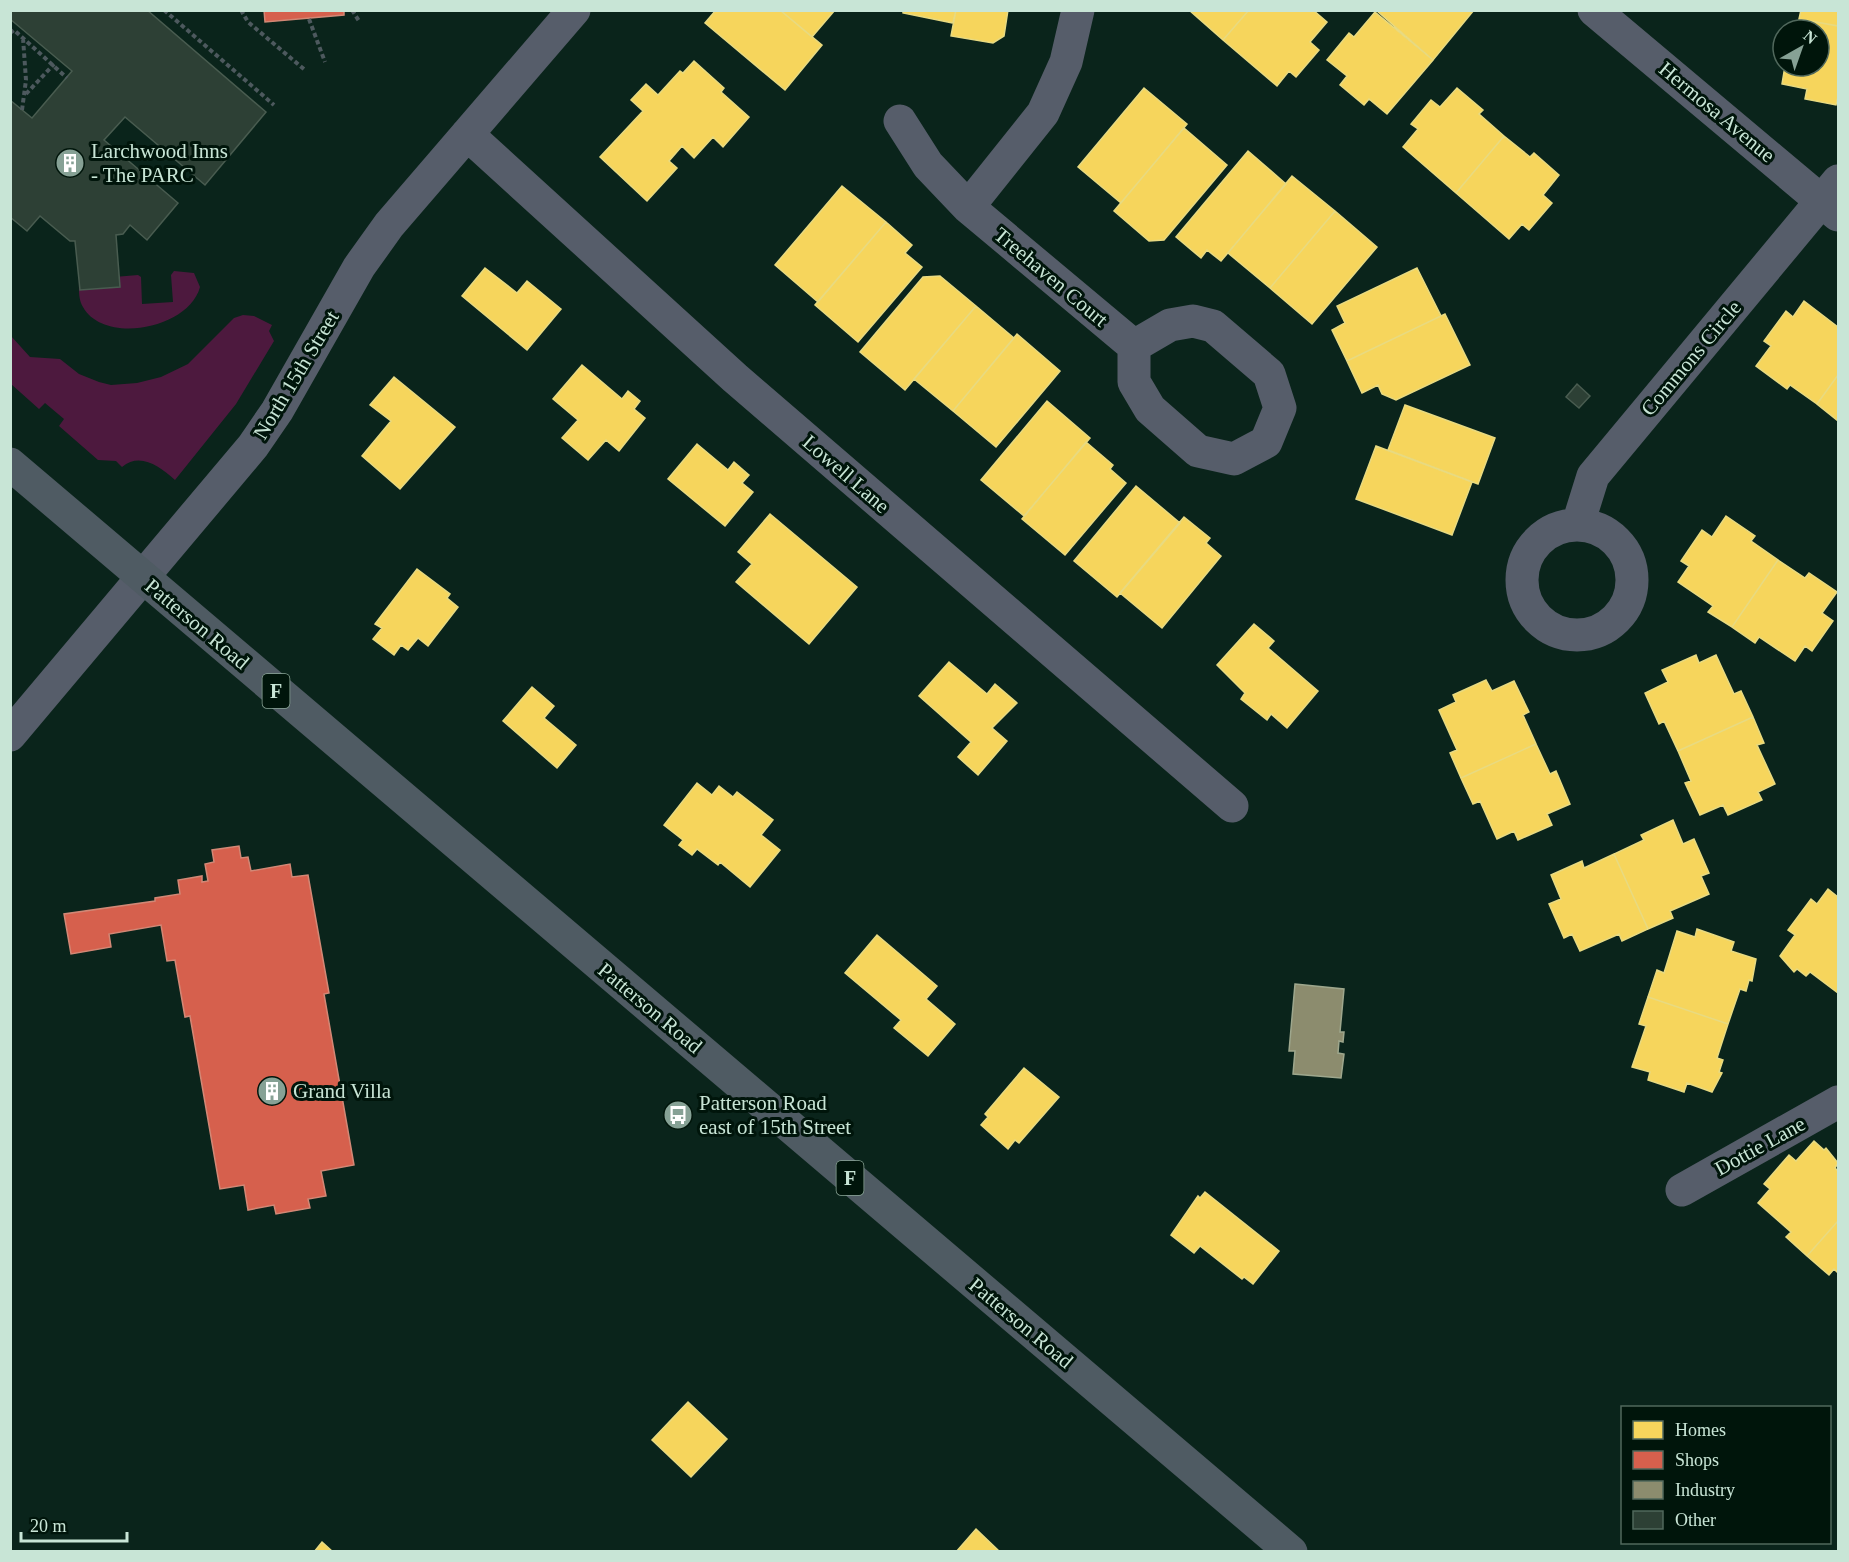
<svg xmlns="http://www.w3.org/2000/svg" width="1849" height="1562" viewBox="0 0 1849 1562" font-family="'Times New Roman',serif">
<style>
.green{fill:#4d193e}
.homes{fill:#f6d55c;stroke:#e8da81;stroke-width:1.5}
.shops{fill:#d6604d;stroke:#d28876;stroke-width:1.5}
.industry{fill:#8c8c6e;stroke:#9ea78d;stroke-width:1.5}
.building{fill:#2d4035;stroke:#495c50;stroke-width:1.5}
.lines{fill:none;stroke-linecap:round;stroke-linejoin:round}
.path{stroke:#4d595e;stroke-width:4;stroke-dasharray:4.5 3;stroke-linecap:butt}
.minor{stroke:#565d6a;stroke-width:33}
.major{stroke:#4f5b63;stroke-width:33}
.labels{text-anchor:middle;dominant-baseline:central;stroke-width:6;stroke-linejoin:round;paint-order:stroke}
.shield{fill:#00150b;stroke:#8ca799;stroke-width:1.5}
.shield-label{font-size:20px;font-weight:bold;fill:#c8e5d6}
.street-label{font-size:21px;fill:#c8e5d6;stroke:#00150b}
.poi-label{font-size:21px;fill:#c8e5d6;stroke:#00150b;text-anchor:start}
</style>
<rect width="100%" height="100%" fill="#0a241b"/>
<path class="green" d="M174 271 194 273 200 287C189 329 104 345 83 307 78 299 79 288 79 280L138 275 141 277 142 304 173 302 171 275Z
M243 315 254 316 272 325 269 331 274 341 236 404 175 480C159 466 140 452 122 467L116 461 98 460 59 426 64 419 45 403 39 409 11 384V336L30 357 60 359 79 374 99 382 111 385 137 383 161 377 188 364 234 318Z"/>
<path class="homes" d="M716 10H780L822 45 785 90 705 23Z
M780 10H835L812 37Z
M903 10H956L953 23 903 13Z
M956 10H1008L1004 36 993 43 951 36Z
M1189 10H1249L1223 40Z
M1249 10H1313L1327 22 1310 42 1319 50 1296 77 1289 71 1277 86 1223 40Z
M1376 10H1474L1433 60Z
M1801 10H1838V26L1799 19Z
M1375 12 1433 60 1387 114 1369 99 1364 105 1340 85 1347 76 1327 60 1349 33 1354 37Z
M1799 19 1838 26V97L1836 105 1805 99 1807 89 1782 84 1785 66H1819V30H1797Z
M694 61 724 88 721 92 749 117 723 147 713 137 694 158 682 146 669 161 677 168 647 201 600 157 643 111 631 100 646 84 658 95 680 71 683 73Z
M1144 88 1187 124 1121 203 1078 167Z
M1457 88 1483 110 1479 114 1504 136 1456 193 1403 147 1418 129 1411 124 1431 100 1440 107Z
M1184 128 1227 165 1164 240 1149 241 1114 211Z
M1504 136 1530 157 1534 153 1559 175 1543 195 1552 203 1529 230 1522 224 1509 239 1456 193Z
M1248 151 1286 184 1221 261 1207 250 1201 258 1176 237Z
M1292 176 1335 211 1270 288 1228 253Z
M842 186 886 222 818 302 775 265Z
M1335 211 1377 247 1312 324 1270 288Z
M886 222 912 245 905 253 922 267 858 342 815 305Z
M485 268 517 293 527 281 561 309 527 350 462 296Z
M1417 268 1441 316 1347 361 1332 330 1345 323 1337 306Z
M940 276 976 306 905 390 860 352 923 277Z
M1804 301 1838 327V375L1817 404 1790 385 1787 389 1756 366 1771 346 1764 341 1786 311 1793 317Z
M976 306 1014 338 953 411 914 379Z
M1445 314 1470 365 1396 400 1382 394 1378 385 1362 393 1347 361Z
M1017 334 1060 371 996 447 953 411Z
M582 365 622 399 628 391 640 401 634 409 645 418 619 451 606 440 588 460 562 438 578 420 553 399Z
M1838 375V421L1817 404Z
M394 377 455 427 400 489 362 456 391 421 370 405Z
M1047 401 1090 438 1024 516 981 480Z
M1405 405 1495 438 1478 484 1388 450Z
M1086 442 1113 465 1110 469 1126 483 1065 555 1022 519Z
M697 444 728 470 734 462 749 475 742 483 753 492 725 526 668 479Z
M1376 446 1472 482 1452 535 1356 499Z
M1136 486 1180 523 1117 597 1074 561Z
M770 514 857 587 809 644 736 582 752 564 738 552Z
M1726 516 1755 536 1751 541 1778 560 1732 627 1708 612 1713 606 1678 582 1689 566 1681 561 1702 530 1712 537Z
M1184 517 1210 538 1206 543 1221 556 1162 628 1120 593Z
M1778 560 1805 578 1809 573 1837 592 1822 613 1833 621 1812 651 1805 646 1795 661 1759 637 1755 643 1732 627Z
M417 569 450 594 447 598 458 607 428 646 418 638 408 650 401 645 394 655 373 639 382 628 375 624Z
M1254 624 1274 641 1268 648 1318 691 1287 728 1271 714 1267 720 1241 699 1245 693 1217 665Z
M1696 655 1699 663 1716 655 1734 694 1741 691 1753 717 1678 751 1664 721 1659 724 1645 693 1668 682 1662 670Z
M949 662 987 694 995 684 1017 703 992 728 1007 741 978 775 958 757 971 742 919 696Z
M1486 680 1492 691 1514 681 1529 712 1523 715 1536 744 1461 778 1450 753 1457 750 1439 710 1456 702 1453 695Z
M532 687 554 706 544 718 576 745 557 768 503 721Z
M1753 717 1764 743 1757 745 1775 784 1758 792 1762 800 1728 815 1723 805 1700 815 1685 783 1691 781 1678 751Z
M1536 744 1550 774 1556 771 1570 804 1547 814 1552 825 1518 840 1514 831 1497 839 1480 801 1473 804 1461 778Z
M697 783 712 795 719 786 733 797 737 792 773 820 761 835 780 850 750 887 720 862 718 865 697 849 692 855 679 845 683 840 664 825Z
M1673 820 1683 844 1694 839 1709 873 1701 876 1709 894 1670 911 1673 918 1648 929 1614 854 1644 840 1641 835Z
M1614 854 1648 929 1622 941 1619 934 1580 951 1572 934 1564 938 1549 904 1561 899 1551 875 1582 861 1584 868Z
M1828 889 1838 897V993L1810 972 1806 976 1797 969 1794 972 1780 956 1795 935 1788 930 1811 899 1817 904Z
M1697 929 1734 942 1731 951 1756 959 1752 981 1749 980 1746 991 1740 989 1728 1024 1648 997 1657 970 1664 973 1677 931 1695 937Z
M877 935 937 986 926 999 955 1024 928 1056 894 1028 901 1020 845 973Z
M1648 997 1728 1024 1717 1058 1723 1060 1719 1072 1722 1073 1712 1092 1687 1083 1684 1092 1648 1080 1650 1072 1632 1067 1646 1026 1639 1024Z
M1024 1068 1059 1097 1019 1143 1015 1140 1008 1149 981 1125 988 1117 985 1114Z
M1814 1141 1824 1150 1826 1148 1838 1163 1835 1168 1838 1171V1221L1807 1256 1786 1237 1791 1232 1758 1203 1770 1189 1764 1184 1789 1155 1796 1161Z
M1205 1192 1279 1251 1253 1284 1244 1277 1242 1279 1200 1246 1194 1253 1171 1235 1198 1196 1200 1198Z
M1838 1221V1273L1834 1269 1829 1275 1807 1256Z
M688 1402 727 1439 691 1477 652 1440Z
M976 1529 1000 1552H956Z
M322 1542 333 1552H314Z"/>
<path class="shops" d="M264 10H344V15L265 22Z
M239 846 241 858 248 857 251 871 290 864 292 877 308 875 329 993 324 994 354 1165 321 1171 326 1196 308 1199 310 1208 276 1214 274 1205 248 1210 244 1185 220 1189 190 1016 185 1017 175 960 167 961 161 925 109 934 111 947 71 954 64 914 155 901V898L180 894 178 880 202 876V882L208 881 205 864 214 862 212 850Z"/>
<path class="industry" d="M1295 984 1344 989 1340 1032H1344L1343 1042 1339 1041 1338 1053 1344 1054 1341 1078 1293 1074 1295 1051H1289Z"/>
<path class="building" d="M10 10H147L266 112 205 185 125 117 104 140 178 203 147 240 130 225 123 234 116 235 120 287 80 290 75 241H70L40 216 27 231 10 217V100L32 118 72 71 10 19Z
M1577 384 1590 396 1579 408 1566 397Z"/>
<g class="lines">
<path class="path" d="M164 10 274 105
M241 10 248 22 305 70
M352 10 359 21
M309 19 325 62
M10 33 14 30 67 78
M26 94 54 64
M22 110 26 80 23 38"/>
<path class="minor" d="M1594 10 1838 215
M900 121 928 165 968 207 1134 346
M467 134 735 378 1232 806
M968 207 1043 113 1066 62 1078 10
M1193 321 1213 326 1269 374 1280 408 1266 442 1234 459 1198 451 1150 409 1134 382V346L1170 325Z
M1578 524 1593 476 1838 181
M1522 580a55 55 0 1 1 110 0a55 55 0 1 1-110 0Z
M10 735 253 446 277 411 359 267 389 225 574 10
M1682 1190 1838 1102"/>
<path class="major" d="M10 464 1291 1552"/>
</g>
<defs>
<g id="building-disc" transform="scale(1.5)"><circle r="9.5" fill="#86a195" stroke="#00150b"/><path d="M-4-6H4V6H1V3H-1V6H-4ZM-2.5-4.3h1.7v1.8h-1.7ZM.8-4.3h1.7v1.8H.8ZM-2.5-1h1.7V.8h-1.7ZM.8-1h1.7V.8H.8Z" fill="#fff"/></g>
<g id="bus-disc" transform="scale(1.5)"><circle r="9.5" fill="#86a195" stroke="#00150b"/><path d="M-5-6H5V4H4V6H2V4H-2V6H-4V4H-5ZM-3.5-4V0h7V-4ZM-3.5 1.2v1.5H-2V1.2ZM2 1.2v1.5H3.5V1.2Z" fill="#fff"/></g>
</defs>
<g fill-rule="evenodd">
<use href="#building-disc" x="70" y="163"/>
<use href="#building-disc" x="272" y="1091"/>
<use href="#bus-disc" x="678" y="1115"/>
</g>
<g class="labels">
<g class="shield">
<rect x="262.5" y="674" width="27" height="34" rx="4.5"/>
<rect x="836.5" y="1161" width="27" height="34" rx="4.5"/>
</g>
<g class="shield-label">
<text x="276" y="691">F</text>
<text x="850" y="1178">F</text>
</g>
<g class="street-label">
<text transform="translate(1717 112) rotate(40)">Hermosa Avenue</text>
<text transform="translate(1051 277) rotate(40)">Treehaven Court</text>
<text transform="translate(1691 358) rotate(-50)">Commons Circle</text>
<text transform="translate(296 375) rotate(-59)">North 15th Street</text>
<text transform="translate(846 474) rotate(41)">Lowell Lane</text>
<text transform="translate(197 624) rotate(40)">Patterson Road</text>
<text transform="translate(650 1008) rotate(40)">Patterson Road</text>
<text transform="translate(1760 1146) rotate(-29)">Dottie Lane</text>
<text transform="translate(1021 1323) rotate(40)">Patterson Road</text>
</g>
<g class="poi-label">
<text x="91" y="151">Larchwood Inns<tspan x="91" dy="24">- The PARC</tspan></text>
<text x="293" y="1091">Grand Villa</text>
<text x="699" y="1103">Patterson Road<tspan x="699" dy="24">east of 15th Street</tspan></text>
</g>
</g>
<rect width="1849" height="1562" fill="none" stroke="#c8e5d6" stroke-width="24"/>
<rect x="1621" y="1406" width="210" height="138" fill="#00150b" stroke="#50685c" stroke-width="1.5"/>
<rect x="1633" y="1421" width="30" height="18" fill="#f6d55c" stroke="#50685c" stroke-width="1.5"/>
<text x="1675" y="1436" font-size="18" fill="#c8e5d6">Homes</text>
<rect x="1633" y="1451" width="30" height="18" fill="#d6604d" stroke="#50685c" stroke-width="1.5"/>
<text x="1675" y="1466" font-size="18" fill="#c8e5d6">Shops</text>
<rect x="1633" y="1481" width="30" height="18" fill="#8c8c6e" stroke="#50685c" stroke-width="1.5"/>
<text x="1675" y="1496" font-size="18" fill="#c8e5d6">Industry</text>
<rect x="1633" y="1511" width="30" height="18" fill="#2d4035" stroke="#50685c" stroke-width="1.5"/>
<text x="1675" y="1526" font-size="18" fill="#c8e5d6">Other</text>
<g transform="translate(1801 48) rotate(40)"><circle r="28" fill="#00150b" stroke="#50685c" stroke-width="1.5"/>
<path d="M0-4.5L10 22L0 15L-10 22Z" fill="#86a195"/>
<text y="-9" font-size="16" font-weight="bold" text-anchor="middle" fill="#c8e5d6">N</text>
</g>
<path d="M21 1532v9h106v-9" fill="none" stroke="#c8e5d6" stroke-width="3"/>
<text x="30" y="1532" font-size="18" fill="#c8e5d6" stroke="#00150b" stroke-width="4.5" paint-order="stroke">20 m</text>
</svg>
